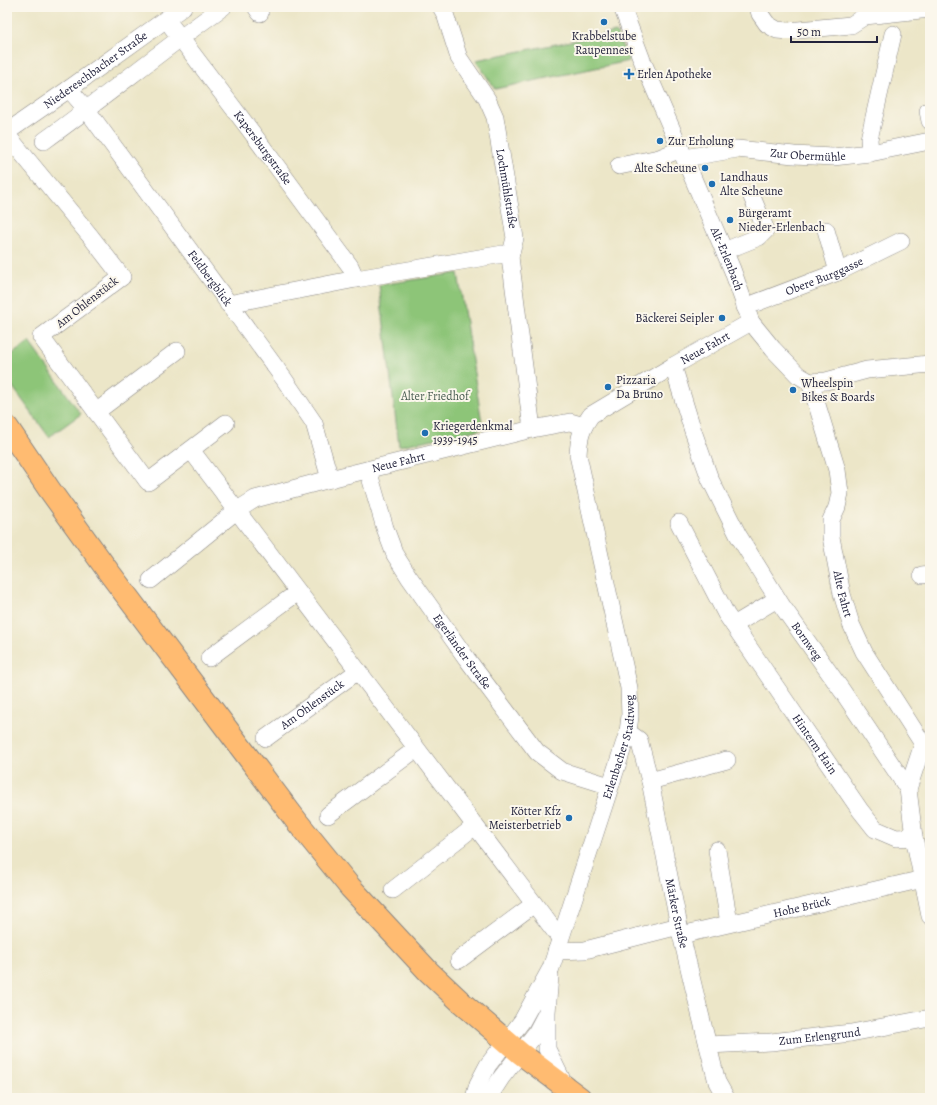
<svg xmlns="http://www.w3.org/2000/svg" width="937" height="1105" viewBox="0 0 937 1105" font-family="Alegreya,serif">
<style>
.green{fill:#8dc578;stroke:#58745a}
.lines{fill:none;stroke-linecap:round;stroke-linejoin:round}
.minor-casing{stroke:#878482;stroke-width:18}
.major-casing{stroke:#878482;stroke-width:24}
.minor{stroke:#fff;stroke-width:17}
.major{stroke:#ffbb71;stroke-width:22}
.poi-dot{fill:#1f6fb2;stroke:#fbf7ec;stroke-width:1.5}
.labels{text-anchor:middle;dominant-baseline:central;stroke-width:4;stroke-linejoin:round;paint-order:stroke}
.poi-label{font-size:12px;fill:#22223b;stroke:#fbf7ec;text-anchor:start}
.street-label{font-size:12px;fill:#22223b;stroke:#fbf7ec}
.park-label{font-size:12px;fill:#475b50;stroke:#fbf7ec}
</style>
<rect width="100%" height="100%" fill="#fbf7ec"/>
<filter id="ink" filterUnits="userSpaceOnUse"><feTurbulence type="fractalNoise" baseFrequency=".025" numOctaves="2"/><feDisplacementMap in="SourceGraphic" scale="8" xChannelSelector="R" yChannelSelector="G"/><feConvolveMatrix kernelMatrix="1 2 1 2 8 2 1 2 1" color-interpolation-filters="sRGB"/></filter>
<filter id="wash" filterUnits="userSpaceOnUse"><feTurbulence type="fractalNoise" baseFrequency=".012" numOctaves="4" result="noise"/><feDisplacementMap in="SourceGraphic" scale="16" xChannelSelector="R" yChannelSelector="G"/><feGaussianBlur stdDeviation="0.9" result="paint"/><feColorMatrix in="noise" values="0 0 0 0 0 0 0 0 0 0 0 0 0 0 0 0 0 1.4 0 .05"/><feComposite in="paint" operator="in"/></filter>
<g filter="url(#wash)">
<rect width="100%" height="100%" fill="#ece6c8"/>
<path class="green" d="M616 32 629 61 495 89 476 60Z
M458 273 483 429 399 446 379 285Z
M29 342 81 414 49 437 7 379V358Z"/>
</g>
<g filter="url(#ink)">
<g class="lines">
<g class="minor-casing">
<g id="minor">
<path d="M256 7 260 13"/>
<path id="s1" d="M441 7 445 14 459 58 487 99 495 117 515 238 510 257 532 429"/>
<path id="s2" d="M622 7 642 60 732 269 751 322 773 349 798 375 810 382 826 381 867 370 930 364"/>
<path d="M758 7 760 14 767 24 777 30 788 31 851 25 865 16 930 9"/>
<path id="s3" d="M166 19 250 130 350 266 356 279"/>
<path id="s4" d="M69 89 87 110 284 379 314 423 330 479"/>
<path d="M928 111 930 121"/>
<path id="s5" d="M7 132 69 89 183 7"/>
<path d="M7 135 91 237 122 277 41 337 148 482 226 423"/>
<path d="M44 141C105 97 162 50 223 7"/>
<path d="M870 153 869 139 893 34"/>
<path id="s6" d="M685 158 737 149 794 155 833 157 870 153 930 141"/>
<path d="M619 166 659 158 681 149"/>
<path d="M826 230 838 272"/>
<path d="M724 251 759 237 766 230 752 197"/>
<path d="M228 304 356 279 503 254 510 257"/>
<path id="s7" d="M745 307 838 272 901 241"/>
<path id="s8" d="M673 366 693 431 710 479 738 535 782 606 843 692 908 789 914 837 930 916"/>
<path id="s9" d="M810 382 837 470 840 493 837 507 831 520V537L842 594 851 624 864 652 923 744 908 789"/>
<path d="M96 412 177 351"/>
<path d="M191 450 560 938"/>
<path id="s10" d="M368 470 385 528 395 555 409 577 467 659 537 752 562 771 610 786"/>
<path id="s11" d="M679 523 726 614 860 810 875 829 896 838 914 837"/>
<path d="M922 575 930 574"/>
<path id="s12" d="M151 580 236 511 255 499 330 479 532 429 570 422 584 426"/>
<path d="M734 625 777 599"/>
<path d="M209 658 298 592"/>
<path id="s13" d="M628 732 639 740 650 781 679 926 694 989 717 1082 726 1098"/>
<path id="s14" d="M266 738 358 671"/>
<path d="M650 781 727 760"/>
<path d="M328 815 416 749"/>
<path d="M717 850 729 923"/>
<path d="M393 890 475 826"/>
<path id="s15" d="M681 935 923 879"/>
<path d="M556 951 585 950 679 926"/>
<path d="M459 960 534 904"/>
<path d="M550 976 547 1012V1049L565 1086"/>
<path id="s16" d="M708 1045 771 1042 851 1033 930 1018"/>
<path id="s17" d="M474 1098 478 1084 488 1065 522 1021 551 968 628 732 630 716 629 688 578 455C579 438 581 429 591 415L673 366 751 322"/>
<path d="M488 1098 501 1078 536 1033 546 1014"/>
</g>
</g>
<g class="major-casing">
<path id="major" d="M7 427 49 489 108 571 248 757 298 823 350 887 429 972 462 1003 520 1053 580 1098"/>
</g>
<use href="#minor" class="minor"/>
<use href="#major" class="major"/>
</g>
</g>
<g class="poi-dot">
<circle cx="604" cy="22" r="4"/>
<path d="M627 68h4v4h4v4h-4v4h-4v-4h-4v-4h4z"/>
<circle cx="660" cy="141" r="4"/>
<circle cx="705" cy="168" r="4"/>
<circle cx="712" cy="184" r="4"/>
<circle cx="730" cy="220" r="4"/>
<circle cx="722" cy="318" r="4"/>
<circle cx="608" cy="387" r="4"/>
<circle cx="793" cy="390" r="4"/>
<circle cx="425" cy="433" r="4"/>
<circle cx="569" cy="818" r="4"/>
</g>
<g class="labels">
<g class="poi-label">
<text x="604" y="36" text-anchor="middle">Krabbelstube<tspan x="604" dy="14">Raupennest</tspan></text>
<text x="637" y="74">Erlen Apotheke</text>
<text x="668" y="141">Zur Erholung</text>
<text x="697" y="168" text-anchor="end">Alte Scheune</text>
<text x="720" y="177">Landhaus<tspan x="720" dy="14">Alte Scheune</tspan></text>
<text x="738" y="213">Bürgeramt<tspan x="738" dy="14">Nieder-Erlenbach</tspan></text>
<text x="714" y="318" text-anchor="end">Bäckerei Seipler</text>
<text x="616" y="380">Pizzaria<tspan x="616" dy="14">Da Bruno</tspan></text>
<text x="801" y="383">Wheelspin<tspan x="801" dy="14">Bikes &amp; Boards</tspan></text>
<text x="433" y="426">Kriegerdenkmal<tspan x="433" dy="14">1939-1945</tspan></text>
<text x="561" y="811" text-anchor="end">Kötter Kfz<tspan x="561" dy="14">Meisterbetrieb</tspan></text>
</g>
<g class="street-label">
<text stroke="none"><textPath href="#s5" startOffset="108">Niedereschbacher Straße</textPath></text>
<text stroke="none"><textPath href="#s3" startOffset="161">Kapersburgstraße</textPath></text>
<text stroke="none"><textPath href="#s6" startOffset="124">Zur Obermühle</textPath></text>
<text stroke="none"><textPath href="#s1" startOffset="196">Lochmühlstraße</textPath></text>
<text stroke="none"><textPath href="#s2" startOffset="273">Alt-Erlenbach</textPath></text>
<text stroke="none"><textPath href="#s7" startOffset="85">Obere Burggasse</textPath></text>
<text stroke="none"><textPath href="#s4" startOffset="236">Feldbergblick</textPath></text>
<text transform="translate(87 302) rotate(-38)">Am Ohlenstück</text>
<text stroke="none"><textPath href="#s17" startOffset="858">Neue Fahrt</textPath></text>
<text stroke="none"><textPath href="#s12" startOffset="280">Neue Fahrt</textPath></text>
<text stroke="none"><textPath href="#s9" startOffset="219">Alte Fahrt</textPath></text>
<text stroke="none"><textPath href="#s8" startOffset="308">Bornweg</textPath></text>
<text stroke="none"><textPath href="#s10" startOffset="207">Egerländer Straße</textPath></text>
<text stroke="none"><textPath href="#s14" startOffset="57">Am Ohlenstück</textPath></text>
<text stroke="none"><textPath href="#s11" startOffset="260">Hinterm Hain</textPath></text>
<text stroke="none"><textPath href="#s17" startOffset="384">Erlenbacher Stadtweg</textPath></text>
<text stroke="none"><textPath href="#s15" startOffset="124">Hohe Brück</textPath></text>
<text stroke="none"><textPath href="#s13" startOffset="191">Märker Straße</textPath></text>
<text stroke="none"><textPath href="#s16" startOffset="112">Zum Erlengrund</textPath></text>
</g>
<g class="park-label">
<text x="435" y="396">Alter Friedhof</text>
</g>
</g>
<rect width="937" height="1105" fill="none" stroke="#fbf7ec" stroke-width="24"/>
<path d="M791 36v6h86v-6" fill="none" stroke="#22223b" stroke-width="2"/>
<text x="797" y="36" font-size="12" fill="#22223b" stroke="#fbf7ec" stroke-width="3" paint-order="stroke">50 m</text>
</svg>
